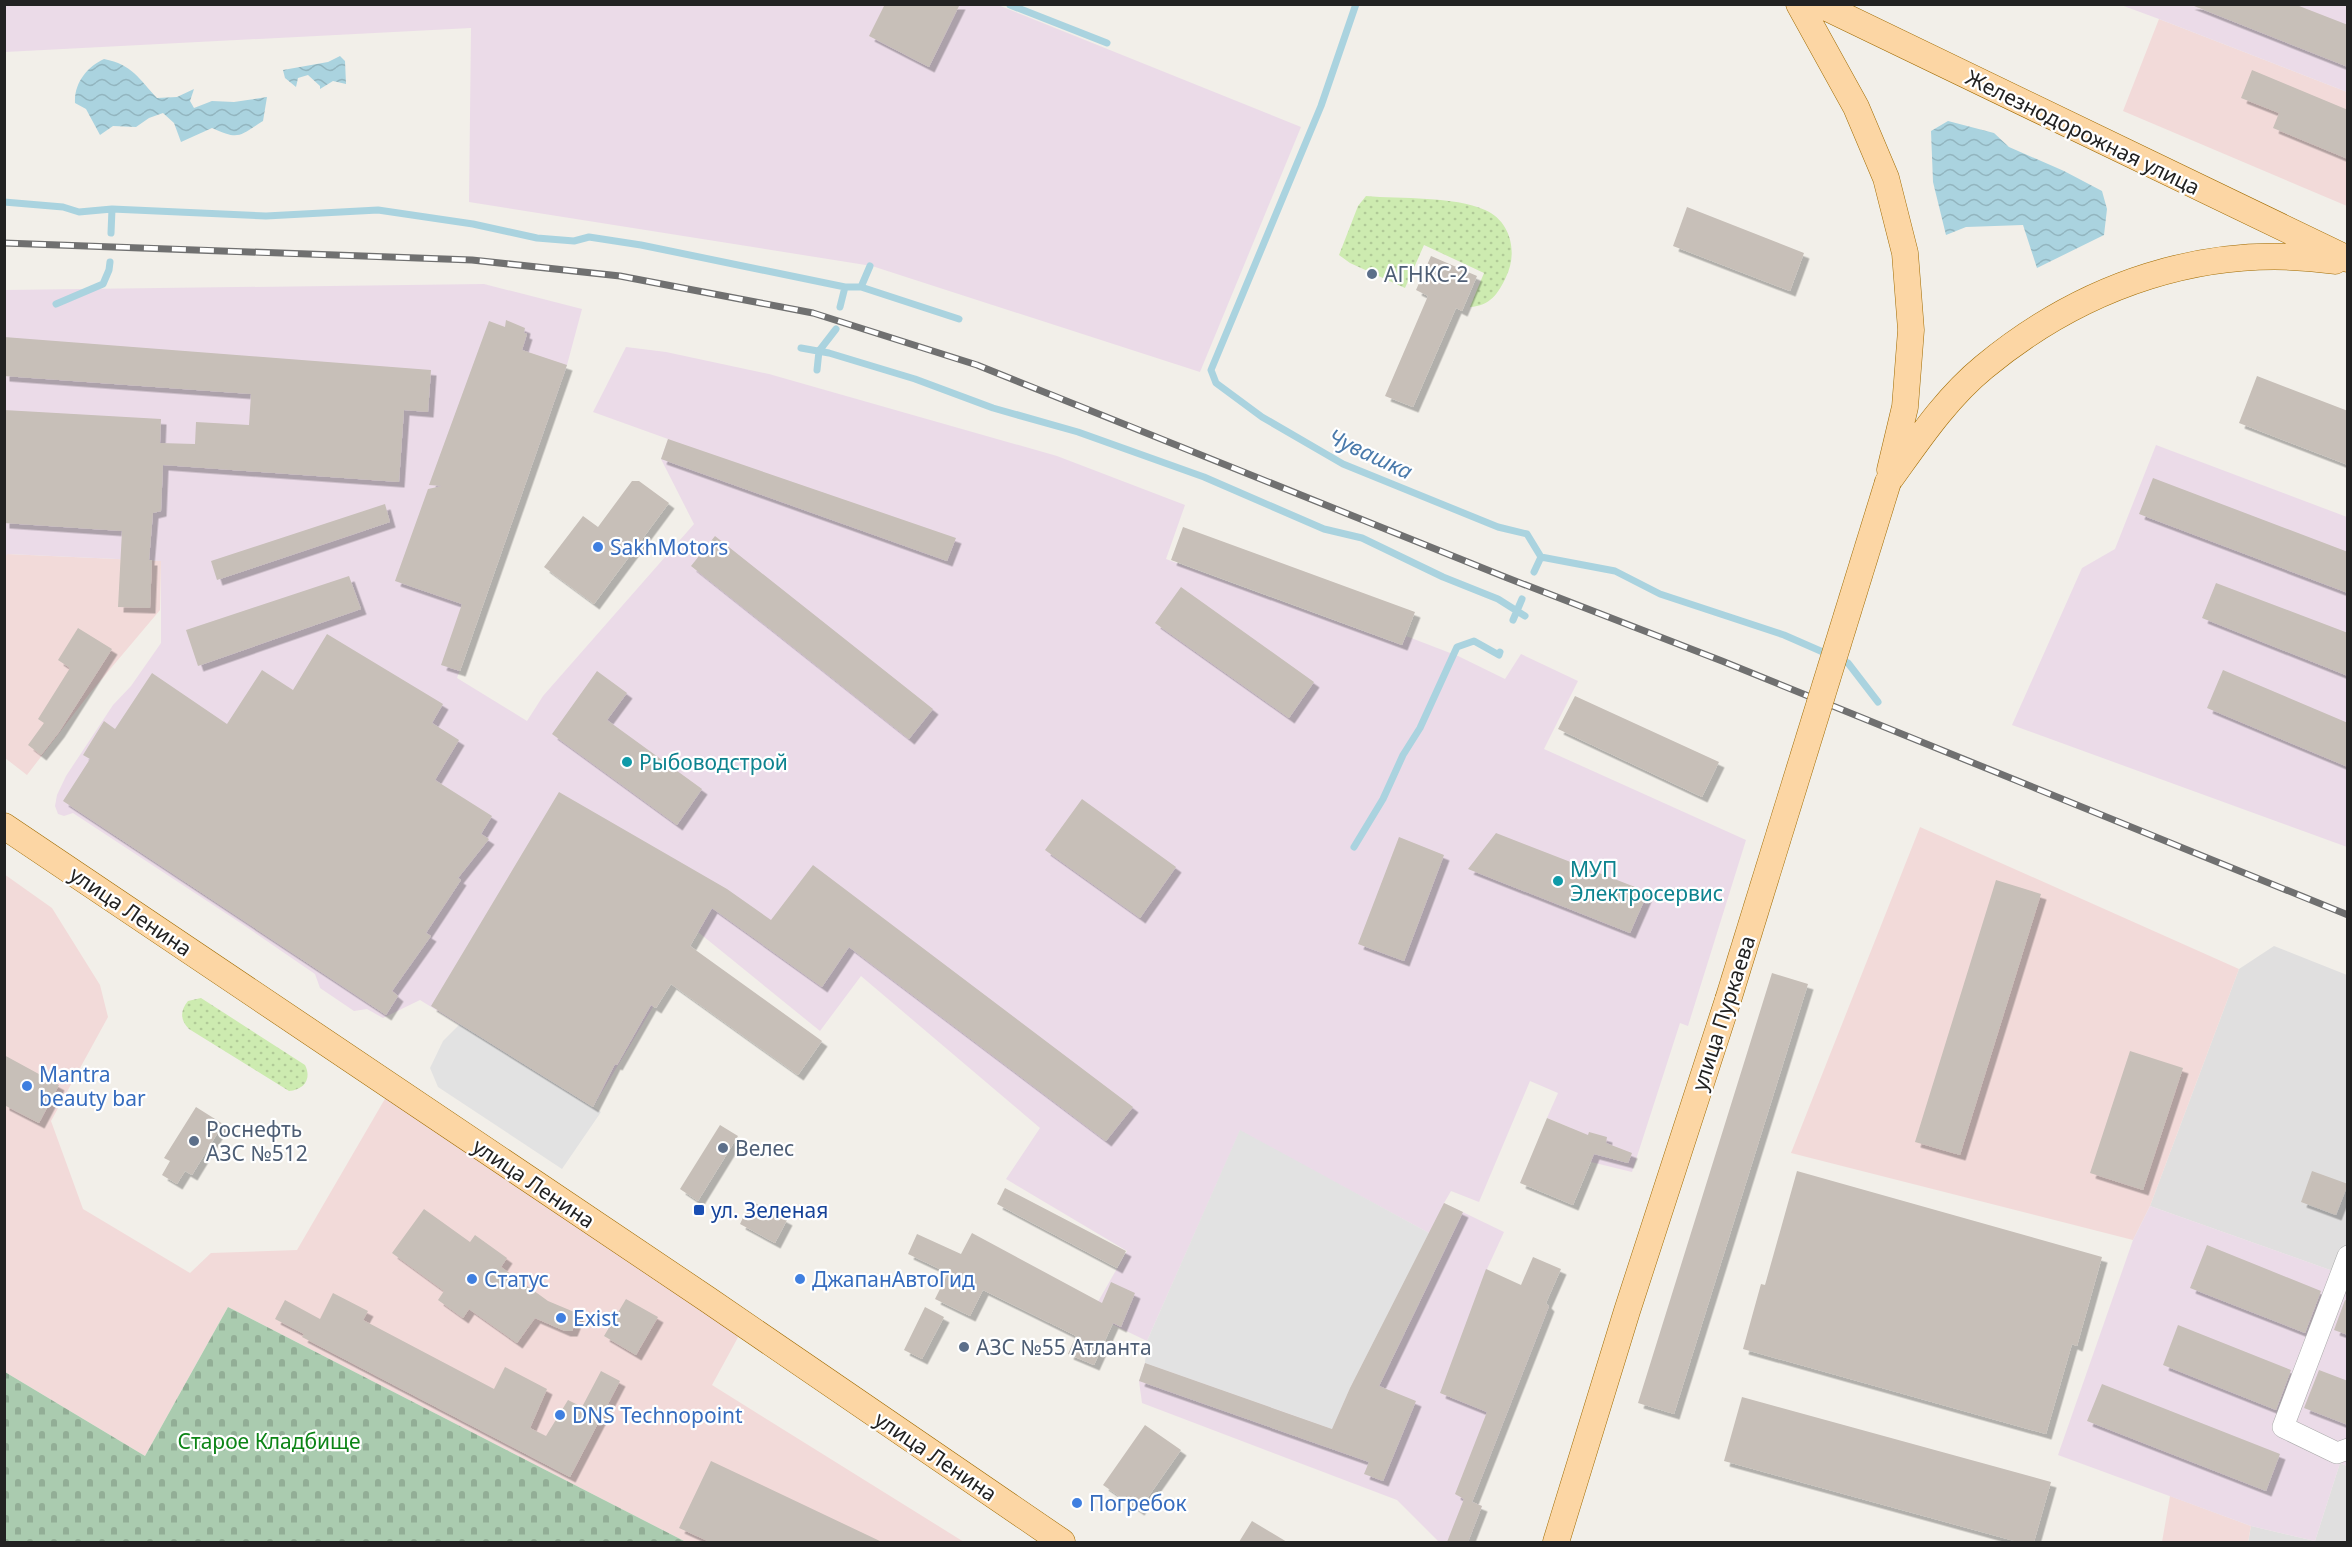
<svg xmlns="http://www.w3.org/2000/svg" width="2352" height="1547" viewBox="0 0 2352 1547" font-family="'Noto Sans',sans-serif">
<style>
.residential{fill:#e0dfdf}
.commercial{fill:#f2dad9}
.industrial{fill:#ebdbe8}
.grass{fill:url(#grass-dots)}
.cemetery{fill:url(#cemetery-stones)}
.parking{fill:#e2e2e2}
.water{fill:url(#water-waves)}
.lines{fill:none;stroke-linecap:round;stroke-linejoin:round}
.stream{stroke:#aad3df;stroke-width:7}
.building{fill:#c7bfb8;filter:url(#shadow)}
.minor-casing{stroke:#a9a9a9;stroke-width:22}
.major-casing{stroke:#a06b00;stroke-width:27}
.minor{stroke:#fff;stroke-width:21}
.major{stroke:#fcd6a4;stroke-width:26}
.rail-casing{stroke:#707070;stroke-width:7}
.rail{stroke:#fff;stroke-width:4.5;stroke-dasharray:14;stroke-linecap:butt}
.major-bridge-casing{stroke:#a06b00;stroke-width:27;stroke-linecap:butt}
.major-bridge{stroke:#fcd6a4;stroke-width:26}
.service-dot{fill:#5c6f8a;stroke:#fff;stroke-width:2}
.shop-dot{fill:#3f7fe0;stroke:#fff;stroke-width:2}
.culture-dot{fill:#0f9aa8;stroke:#fff;stroke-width:2}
.transit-dot{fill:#1a4fb4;stroke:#fff;stroke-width:2}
.labels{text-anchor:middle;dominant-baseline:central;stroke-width:4.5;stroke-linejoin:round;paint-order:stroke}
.street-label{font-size:21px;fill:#222;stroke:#fff}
.service-label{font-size:21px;fill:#4e5e75;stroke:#fff;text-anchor:start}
.shop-label{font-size:21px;fill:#366cbe;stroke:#fff;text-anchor:start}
.culture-label{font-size:21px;fill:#0d838f;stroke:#fff;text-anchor:start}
.transit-label{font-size:21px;fill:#164399;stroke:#fff;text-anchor:start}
.park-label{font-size:21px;fill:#0c8416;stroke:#fff}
.water-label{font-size:22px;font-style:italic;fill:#4a7aab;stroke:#fff}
</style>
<defs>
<pattern id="grass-dots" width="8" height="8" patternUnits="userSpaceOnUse" patternTransform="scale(1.5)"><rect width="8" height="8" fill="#cdebb0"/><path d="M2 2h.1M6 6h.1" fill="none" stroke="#b0c997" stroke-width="1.8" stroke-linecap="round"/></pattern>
<pattern id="cemetery-stones" width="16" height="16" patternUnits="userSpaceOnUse" patternTransform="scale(1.5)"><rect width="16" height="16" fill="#aacbaf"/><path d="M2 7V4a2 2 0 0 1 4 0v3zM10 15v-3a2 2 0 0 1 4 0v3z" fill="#92ae96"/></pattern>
<pattern id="water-waves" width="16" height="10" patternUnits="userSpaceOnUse" patternTransform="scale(1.5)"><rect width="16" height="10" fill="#aad3df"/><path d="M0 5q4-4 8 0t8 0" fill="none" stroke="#92b5bf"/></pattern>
<filter id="shadow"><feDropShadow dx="5.5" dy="5.5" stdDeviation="0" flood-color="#0004"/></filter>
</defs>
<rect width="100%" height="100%" fill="#f2efe9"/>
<path class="residential" d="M2274 946 2347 975V1276L2150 1206 2239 969Z
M2340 1463 2347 1466V1542H2248L2251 1526 2315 1541Z"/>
<path class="commercial" d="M2159 19 2347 92V206L2123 111Z
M7 554 161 561 160 610 90 693 27 775 5 758V556Z
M1920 827 2239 969 2150 1206 2133 1240 1791 1153Z
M4 874 52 908 100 985 108 1017 51 1121 83 1209 190 1273 211 1253 297 1250 393 1085 748 1319 712 1385 964 1542H686L228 1307 145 1456 5 1372Z
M2170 1496 2251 1526 2248 1542H2162Z"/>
<path class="industrial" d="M4 5H998L1301 127 1200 372 872 266 469 202 471 28 5 52Z
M2121 5H2347V92L2159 19Z
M484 284 582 309 567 365 457 678 527 721 543 696 694 524 661 459 668 439 593 412 626 347 666 352 769 374 1057 456 1185 505 1166 559 1402 645 1406 636 1458 656 1505 679 1521 654 1578 681 1544 749 1746 840 1688 1026 1680 1023 1632 1172 1591 1162 1562 1150 1571 1128 1547 1118 1558 1093 1530 1081 1479 1202 1451 1191 1444 1203 1504 1232 1487 1269 1549 1306 1472 1502 1482 1506 1468 1542H1439L1397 1500 1142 1403 1139 1381 1145 1363 1332 1429 1350 1388 1429 1233 1240 1131 1147 1341 1091 1314 1127 1251 1006 1179 1040 1128 861 976 820 1031 698 932 593 1107 420 1000 383 1018 367 1009 354 1011 320 988 315 974 242 924 73 813 64 816 58 814 55 806 57 795 66 776 113 705 131 686 161 643V561L8 554 5 556V290Z
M2156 445 2347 517V847L2012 725 2082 568 2115 549Z
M2150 1206 2347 1276V1466L2340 1463 2315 1541 2251 1526 2058 1455 2133 1240Z"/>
<path class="grass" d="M1366 196C1401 199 1454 196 1485 210 1511 221 1518 253 1506 277 1498 294 1490 306 1470 307L1484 273 1424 245 1405 288 1350 263 1339 255 1358 206Z
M201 998 305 1065C312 1079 304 1090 289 1091L189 1029C180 1020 180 1011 188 1001Z"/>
<path class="cemetery" d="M228 1307 686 1542H5V1372L145 1456Z"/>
<path class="parking" d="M460 1024 601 1112 562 1169 438 1087 430 1068 443 1041Z
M1240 1130 1429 1233 1350 1388 1332 1429 1145 1363 1147 1341Z"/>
<path class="water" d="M340 56 345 61 346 84 333 81 320 89V86L308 75 298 78 296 87 285 78 283 70 328 62Z
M104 59C133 65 138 78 157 98L177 97 194 89 190 101 194 108 212 101 234 102 267 97 263 121C238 137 239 140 212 128L181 142 174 123 163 113 149 118 136 127 113 126 100 135 86 109 75 103C74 83 87 67 104 59Z
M1948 121 1994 133 2009 147 2064 171 2102 191 2107 209 2104 235 2037 268 2023 225 1966 227 1946 235 1933 182 1931 131Z"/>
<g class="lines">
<path class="stream" d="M1356 4 1321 106 1211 370 1216 383 1262 417 1343 464 1498 527 1527 534 1541 557 1615 571 1660 594 1784 635 1848 663 1878 702
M1010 5 1107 43
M4 202 63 207 79 212 112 209 266 216 378 210 473 224 537 238 574 241 589 237 641 245 845 287H861L870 266
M111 233 112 209
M861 287 959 319
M56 304 103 284 109 270 110 262
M840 307 845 287
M801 348 829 353 915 379 993 408 1078 432 1204 477 1324 529 1362 538 1443 577 1498 599 1525 616
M817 370 819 351 836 329
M1534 572 1541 557
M1513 620 1522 599
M1354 847 1383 799 1403 755 1420 728 1457 647 1474 641 1499 655 1500 652"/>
</g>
<path class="building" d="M885 4H960L929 67 869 36Z
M2189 4H2294L2348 25V67Z
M2252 70 2348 110V159L2273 128 2279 113 2241 98Z
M1687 207 1804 253 1790 291 1673 246Z
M1431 256 1477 276 1462 311 1456 308 1413 407 1385 396 1428 296 1416 290Z
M506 320 525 328 524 333 527 334 522 350 567 365 460 671 441 665 462 604 395 581 428 489 442 486 429 485 489 321 505 327Z
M4 337 431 370 428 412 404 410 399 482 163 465 161 511 153 513 149 560H152L150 608 118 607 122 531 4 523V410L161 419 160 443 195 444 196 422 249 425 251 394 4 376Z
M2257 376 2348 411V465L2239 423Z
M668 439 956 538 947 561 661 459Z
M2153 478 2348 552V593L2139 514Z
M632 481H639L669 503 594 604 544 567 583 516 598 527Z
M385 504 390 522 217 580 211 561Z
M1183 527 1415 612 1402 645 1171 560Z
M715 536 933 709 909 739 691 566Z
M349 576 361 609 198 666 186 630Z
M2216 583 2348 633V676L2202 618Z
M1181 587 1314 682 1289 718 1155 623Z
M78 628 112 649 59 732 41 755 28 745 44 723 38 719 70 668 58 660Z
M327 634 443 704 432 723 459 740 435 780 492 816 481 834 489 839 458 878 461 880 426 933 431 936 392 991 398 996 386 1015 63 801 90 759 83 755 104 721 115 729 152 673 227 724 262 670 293 690Z
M2223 670 2348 723V767L2207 708Z
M597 671 627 693 607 720 702 789 677 825 552 734Z
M1575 696 1719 762 1702 797 1558 729Z
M559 792 727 889 771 920 813 865 1133 1107 1106 1141 849 947 822 987 712 908 690 946 822 1041 798 1075 671 984 656 1008 651 1005 617 1065 615 1064 593 1107 431 1006Z
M1082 799 1176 867 1140 918 1045 850Z
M1496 833 1648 892 1630 933 1468 869Z
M1399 837 1444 855 1404 961 1358 944Z
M1996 880 2041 894 1960 1155 1915 1142Z
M1772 973 1808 984 1674 1414 1638 1403Z
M2130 1051 2183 1068 2143 1190 2090 1173Z
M4 1055 59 1085 39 1123 4 1105Z
M196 1107 223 1124 192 1175 185 1171 177 1184 162 1175 170 1161 164 1158Z
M1547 1118 1588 1135 1589 1132 1607 1137 1606 1143 1632 1153 1628 1163 1594 1154 1573 1205 1520 1183Z
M720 1125 738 1136 698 1201 680 1189Z
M1797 1171 2102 1257 2077 1346 2072 1344 2046 1434 1743 1349 1761 1284 1765 1285Z
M2312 1171 2348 1184 2336 1215 2301 1202Z
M1005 1188 1126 1251 1117 1268 997 1204Z
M751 1201 787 1220 775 1243 740 1224Z
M1444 1203 1463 1212 1379 1386 1416 1401 1383 1481 1364 1474 1369 1462 1139 1381 1145 1363 1332 1429 1350 1388Z
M424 1209 470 1242 475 1235 507 1258 501 1267 548 1301 579 1314 572 1331H565L535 1318 517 1343 469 1309 463 1318 438 1300 444 1291 392 1253Z
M972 1233 1102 1303 1111 1282 1135 1293 1121 1327 1113 1323 1094 1365 1068 1354 1076 1336 983 1290 970 1316 935 1299 948 1273 908 1254 917 1234 961 1254Z
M2207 1245 2321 1291 2305 1333 2190 1288Z
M1533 1257 1561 1269 1546 1303 1549 1306 1472 1502 1482 1506 1468 1542H1447L1464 1499 1455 1494 1487 1412 1440 1393 1486 1269 1521 1285Z
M333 1293 368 1311 363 1320 494 1389 505 1367 547 1389 530 1428 546 1436 568 1400 582 1407 601 1371 620 1381 570 1477 302 1337 304 1334 275 1319 285 1300 320 1319Z
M626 1299 658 1317 636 1355 604 1336Z
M2345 1300 2348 1301V1335L2334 1330Z
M925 1307 944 1317 922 1359 904 1350Z
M2178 1325 2291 1370 2276 1410 2163 1365Z
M2319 1370 2348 1381V1425L2304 1408Z
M2102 1384 2280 1454 2266 1491 2087 1421Z
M1742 1397 2051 1482 2034 1542H2018L1724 1461Z
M1145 1425 1181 1450 1139 1510 1103 1485Z
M711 1461 882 1542H710L679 1528Z
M1252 1521 1287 1542H1239Z"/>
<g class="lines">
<g class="minor-casing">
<path id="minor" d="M2348 1256 2283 1427 2337 1453 2348 1449"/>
</g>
<g class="major-casing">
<path id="major" d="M1799 4 1856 107 1886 178 1905 253 1911 330 1905 407 1890 470
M1819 4 2348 259
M1888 482C1917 442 1945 399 1984 367 2083 285 2207 242 2335 261
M4 826 707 1299 1062 1542
M1556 1542 1627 1311 1728 1000"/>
</g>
<use href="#minor" class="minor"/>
<use href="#major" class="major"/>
<g class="rail-casing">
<path id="rail" d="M4 243 472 260 620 276 813 313 977 365 1505 577 1722 661 2348 915"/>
</g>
<use href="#rail" class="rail"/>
<g class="major-bridge-casing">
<path id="major-bridge" d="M1728 1000 1888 482"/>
</g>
<use href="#major-bridge" class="major-bridge"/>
</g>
<g class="service-dot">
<circle cx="1372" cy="274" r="6"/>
<circle cx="194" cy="1141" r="6"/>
<circle cx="723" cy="1148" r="6"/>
<circle cx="964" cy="1347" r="6"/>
</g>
<g class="shop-dot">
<circle cx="598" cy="547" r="6"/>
<circle cx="27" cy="1086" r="6"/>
<circle cx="472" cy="1279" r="6"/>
<circle cx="800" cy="1279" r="6"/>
<circle cx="561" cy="1318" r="6"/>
<circle cx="560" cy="1415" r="6"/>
<circle cx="1077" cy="1503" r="6"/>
</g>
<g class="culture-dot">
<circle cx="627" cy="762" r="6"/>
<circle cx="1558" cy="881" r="6"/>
</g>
<rect class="transit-dot" x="693" y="1204" width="12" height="12" rx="3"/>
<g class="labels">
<g class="street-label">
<text transform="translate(2083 132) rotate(26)">Железнодорожная улица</text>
<text transform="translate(131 911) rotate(34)">улица Ленина</text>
<text transform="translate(1723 1013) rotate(-72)">улица Пуркаева</text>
<text transform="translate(534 1183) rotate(34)">улица Ленина</text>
<text transform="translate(936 1456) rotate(34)">улица Ленина</text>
</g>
<g class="service-label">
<text x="1384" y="274">АГНКС-2</text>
<text x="206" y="1129">Роснефть<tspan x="206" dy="24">АЗС №512</tspan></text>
<text x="735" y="1148">Велес</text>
<text x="976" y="1347">АЗС №55 Атланта</text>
</g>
<g class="shop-label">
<text x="610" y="547">SakhMotors</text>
<text x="39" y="1074">Mantra<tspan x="39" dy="24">beauty bar</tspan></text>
<text x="484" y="1279">Статус</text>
<text x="812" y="1279">ДжапанАвтоГид</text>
<text x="573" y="1318">Exist</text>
<text x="572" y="1415">DNS Technopoint</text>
<text x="1089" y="1503">Погребок</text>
</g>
<g class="culture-label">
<text x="639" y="762">Рыбоводстрой</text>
<text x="1570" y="869">МУП<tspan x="1570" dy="24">Электросервис</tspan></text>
</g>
<g class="transit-label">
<text x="711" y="1210">ул. Зеленая</text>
</g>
<g class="park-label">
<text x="269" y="1441">Старое Кладбище</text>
</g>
<g class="water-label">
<text transform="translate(1371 453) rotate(25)">Чувашка</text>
</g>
</g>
<rect width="2352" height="1547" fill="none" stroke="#222222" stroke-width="12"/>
</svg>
